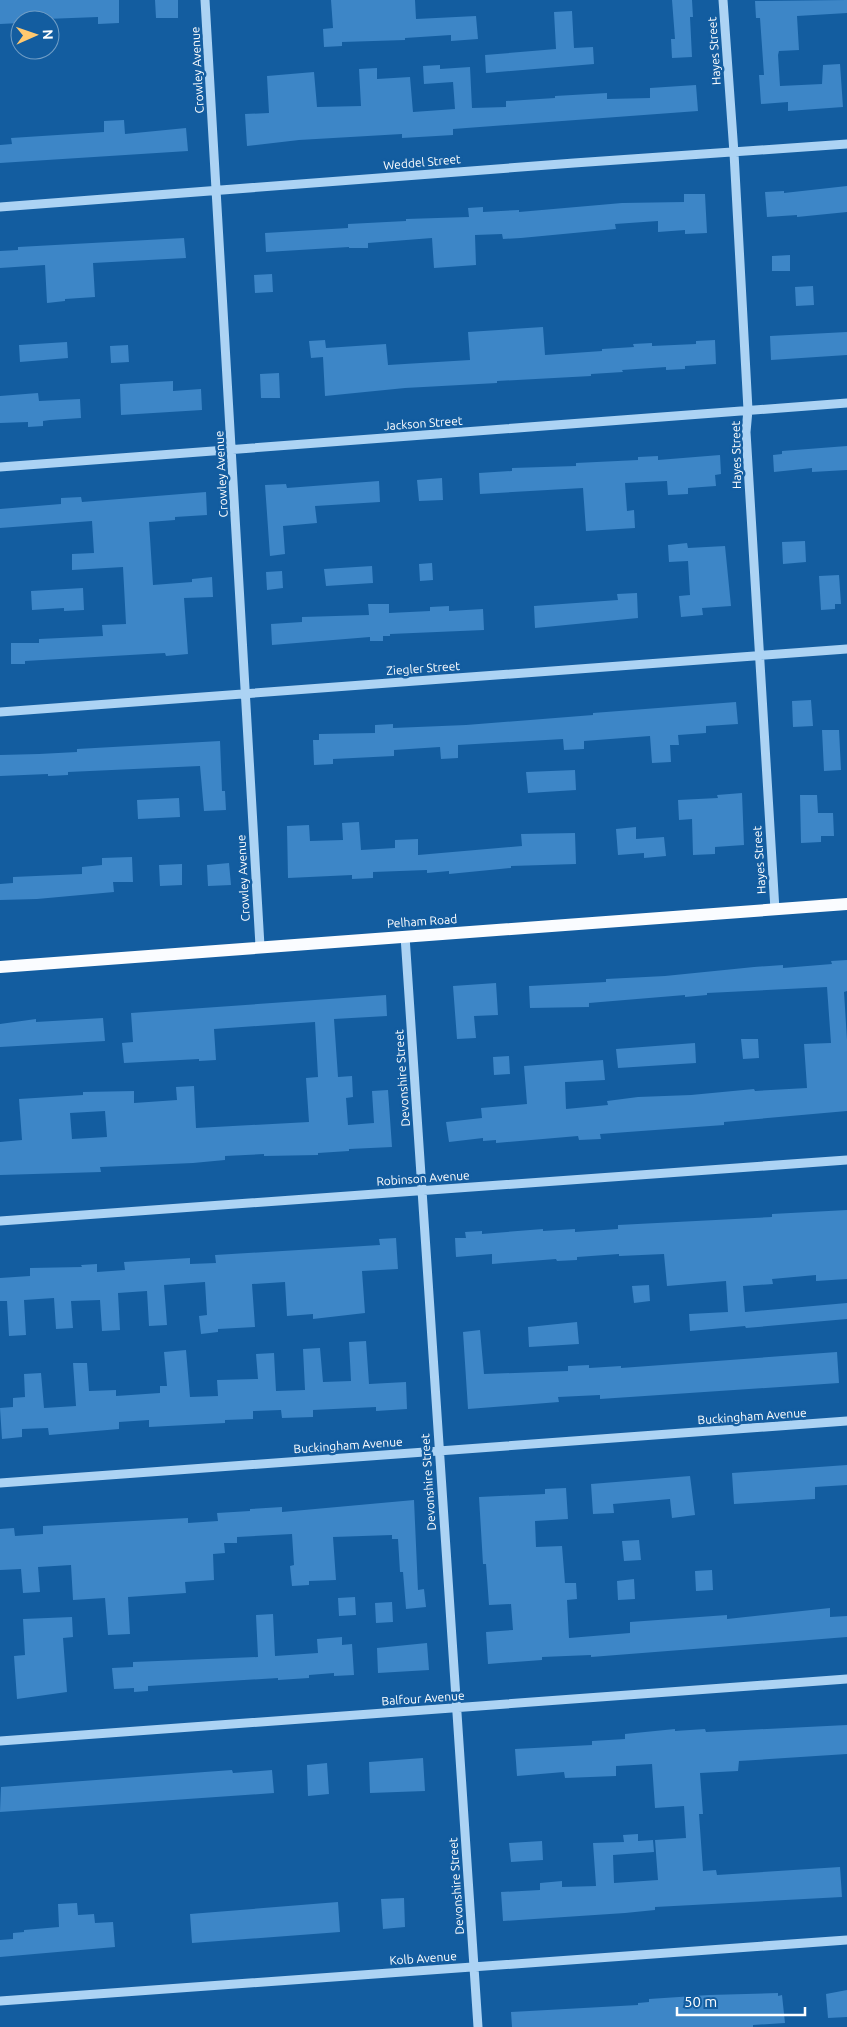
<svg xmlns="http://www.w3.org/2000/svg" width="847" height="2027" viewBox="0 0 847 2027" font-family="Ubuntu,sans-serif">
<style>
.building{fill:#3d86c7;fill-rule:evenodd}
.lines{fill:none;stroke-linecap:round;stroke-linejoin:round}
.minor{stroke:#acd3f4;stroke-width:9}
.major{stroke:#fafcff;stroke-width:12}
.labels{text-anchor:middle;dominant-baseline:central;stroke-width:5;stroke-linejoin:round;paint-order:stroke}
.street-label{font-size:12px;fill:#fff;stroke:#135da0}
</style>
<rect width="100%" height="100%" fill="#135da0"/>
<path class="building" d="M0 0H119V23L98 24V17L20 20V23L0 24Z
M155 0H178V18H156Z
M331 0H415L416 19 476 16 478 39 451 41V35L405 38V40L342 42V46L324 47 323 29 333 28Z
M672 0H692L693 17H690L692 57 672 58 671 39H675Z
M847 0V13L797 16 799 50 779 51 778 55 780 86 822 84 823 65 840 64 843 107 788 111V102L761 104 759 75H764L760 18H756L755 1Z
M572 11 574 48 593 47 594 64 486 73 485 55 556 49 554 12Z
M440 65V69L470 67 472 108 506 107V101L555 98V96L607 93V99L650 98V88L696 85 698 111 453 129V135L402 138V134L299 140 247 146 245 114 269 113 267 76 314 72 317 107 361 106 359 69 377 68V79L410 77 413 112 455 109 453 82 424 84 423 66Z
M124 120 125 134 186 128 188 151 0 163V145L12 144 11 138 104 132V121Z
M847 186V212L797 217V215L767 217 765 192 784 191V193Z
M684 194H705L707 233 685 234V230L658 232V221L615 224 616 229 521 238 503 239 502 234 475 235 476 265 434 268 432 238 368 243V248H349V247L266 252 265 233 348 228V224L406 221V219L469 217 468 208 483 207V212L519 210V212L622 203 684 202Z
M184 238 186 258 93 263 95 297 65 299V301L47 303 45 265 0 268V251L18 250V247Z
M790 255V271H772V256Z
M272 274 273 292 255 293 254 275Z
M813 286 814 305 796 306 795 287Z
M543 327 545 355 602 351V349L634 347 633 344 652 343V346L696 344V341L715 340 716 364 685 366V369L666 370V367L622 370 623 372 591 374V376L497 381V383L405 388 325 396 323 357 311 358 309 341 325 340 326 348 386 344 388 365 470 360 468 332Z
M847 332V355L771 360 770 336Z
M67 342 68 358 20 362 19 345Z
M128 345 129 362 111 363 110 346Z
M279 373 280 398H261L260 374Z
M173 381V391L201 389 202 410 121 415 120 384Z
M38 393 39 401 80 399 81 418 50 420 43 421V426L28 427V422L0 423V396Z
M847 446V470L812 472V468L774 472 773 455 782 454V451Z
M720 455 721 474 715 475 716 486 688 488V494L668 495 667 481 625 483 627 511 634 510 635 528 586 531 583 488 480 494 479 473 512 471V468L576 466V463L638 460V457L658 456V460Z
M442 478 443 500 419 501 417 480Z
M379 481 380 502 315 506 317 523 283 526 285 554 270 556 265 485 286 484 287 488Z
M206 492 207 515 175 517V520L149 522 153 585 192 582V579L212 577 213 597 184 598 188 654 166 656 165 653 25 661V664H11V643H39V639L103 636 102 625 126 624 123 567 72 570V554L94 553 92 521 0 528V509L61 504V498L81 497 82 502Z
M805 541 806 562 783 564 782 542Z
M687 543 688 548 725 546 731 606 702 608 703 615 681 617 679 596 690 595 688 561 669 562 668 545Z
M432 563 433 580 420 581 419 564Z
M372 566 373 583 326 586 324 569Z
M282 571 283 588 267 590 266 572Z
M839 575 841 604H835V609L821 610 819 576Z
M83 588 84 610 64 611V608L32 610 31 591Z
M637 593 638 618 535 628 534 606 618 600 617 594Z
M368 604H389V613L430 611V607L449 606V611L483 609 484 630 390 634V636H383V641H370V637L272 645 271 624 302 622V617L369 615Z
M811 700 813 726 793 727 792 701Z
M736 702 738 724 706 726V733L678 735 679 745H670L671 762 652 763 650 736 584 741V749L564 750 563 739 458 745V758L441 759 440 747 394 750V756L333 759V764L314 765 313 740H319V734L375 733V725L393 724V728L466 725 593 715V713Z
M822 730H839L841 770 824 771Z
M220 741 222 791H225L226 810 204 811 200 766 68 772V775L48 776V774L0 776V755L39 754 77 752V749Z
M575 770 576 790 528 793 526 772Z
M742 793 744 845 715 847V854L693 855 692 819 679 820 678 800 718 798 717 795Z
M800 795H817L818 813H833L834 836H821V842L801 843Z
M179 798 180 817 138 819 137 800Z
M359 822 361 850 395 848V840L418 839V855L522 846 521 834 575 833 576 864 511 866V868L449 874V871L427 873V870L373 872V878L352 879V875L288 878 287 826 309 825 310 841 343 840 342 823Z
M636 827V839L664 837 666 856 644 858V853L618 855 616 829Z
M132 857 133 882H113L114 892 37 899 0 900V884L13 883V877L82 874V867L102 865V858Z
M229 863 231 885 208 886 207 865Z
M182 864V885L160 886 159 865Z
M847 960V991L844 992 847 1040V1111L724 1122V1125L600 1134 601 1139 579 1140 578 1136 496 1143V1140L483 1141V1138L449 1142 446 1122 482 1118 481 1108 527 1104 524 1066 603 1060 605 1080 565 1082 566 1109 608 1105 607 1101 638 1097 691 1095 754 1089 755 1091 807 1088 804 1044 831 1043 827 987 707 993V995L685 997V995L589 1003V1007L530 1008 529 986 606 982V979L665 976 754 967 783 965V968L832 964 831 961Z
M496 983 498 1015 474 1016 476 1038 457 1039 453 986Z
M386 995 387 1016 334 1019 338 1077 352 1076 353 1097 346 1098 348 1125 374 1123 372 1091 388 1090 392 1147 349 1149V1151L318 1153V1155L264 1156V1154L225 1156V1160L193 1163 100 1167 101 1172 0 1175V1142L22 1140 19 1099 83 1095V1092L134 1091V1103L177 1100 176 1087 194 1086 196 1128 309 1122 306 1078 318 1077 315 1022 214 1029 216 1060 199 1061V1059L124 1063 122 1043 133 1042 131 1013ZM105 1111 107 1137 72 1139 70 1113Z
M103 1018 105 1041 0 1047V1024L36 1019V1022Z
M741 1039H758L759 1058 743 1059Z
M695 1043 696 1063 618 1068 616 1049Z
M509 1056 510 1074 494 1075 493 1057Z
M847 1210V1279L816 1281V1275L772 1279 773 1284 743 1286 745 1312 847 1303V1319L746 1328 745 1326 690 1331 689 1314 728 1312 726 1281 667 1286 664 1254 619 1256V1254L577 1257V1260L557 1261 556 1259 492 1264V1254L456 1257 455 1238H466L465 1232 482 1231V1234L543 1229V1231L575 1229V1232L618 1229V1225L772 1217V1214Z
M396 1238 398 1269 362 1271 365 1313 313 1319V1314L287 1316 285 1282 252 1284 255 1327 218 1329V1332L201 1334 199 1316 207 1315 205 1282 164 1285 167 1325 149 1326 147 1291 118 1293 120 1330 102 1331 100 1300 71 1301 73 1328 56 1329 54 1298 24 1300 26 1335 9 1336 7 1301H0V1278L30 1276V1268L82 1267 81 1265 97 1264V1272L125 1270 124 1262 190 1258V1264L216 1263 215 1255 380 1245 379 1239Z
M649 1285 650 1301 634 1303 632 1286Z
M577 1322 579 1344 529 1347 528 1327Z
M480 1330 484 1374 568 1371V1366L589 1365V1368L621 1366V1368L837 1352 839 1383 600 1399V1395L558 1397 559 1402 468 1409 463 1332Z
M366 1341 369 1384 406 1382 407 1409 376 1411V1407L313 1410V1417L282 1418 281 1410 253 1411V1419L225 1420V1423L149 1427V1420L119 1422V1429L49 1435 48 1428 22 1429V1437L2 1439 0 1408 13 1407V1398L25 1397 24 1374 41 1373 44 1408 76 1406 73 1363H87L89 1391 116 1390V1396L160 1393V1386H167L164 1352 186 1350 190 1397 218 1396 217 1380 258 1379 256 1354 274 1353 276 1391 305 1390 303 1349 320 1348 323 1382 351 1381 349 1342Z
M847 1465V1485L815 1487V1499L734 1504 732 1473Z
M690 1476 695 1515 672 1518 670 1499 613 1504 614 1513 593 1514 591 1484Z
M566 1488 568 1519 535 1521 536 1547 562 1546 565 1583H576L577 1599 567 1600 569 1638 630 1633V1622L727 1615V1619L830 1608V1617L847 1616V1637L591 1657V1655L542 1657V1660L488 1664 486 1632 513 1630 511 1604 489 1605 486 1564H483L479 1497 545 1494V1489Z
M414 1500 418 1590 424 1589 426 1607 406 1609 403 1572H400L398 1539H392V1535L333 1537 336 1580 309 1581V1585L292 1586 290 1566 294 1565 292 1534 237 1537V1543H224L225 1553 213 1554 214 1580 185 1582 186 1593 128 1597 130 1634 108 1635 105 1598 73 1600 71 1565 38 1567 40 1592 23 1593 21 1569 0 1570V1529L14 1528 15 1536 43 1534V1526L188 1518V1523L218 1521 217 1513 250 1511V1509L282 1507V1512Z
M639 1540 641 1560 624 1561 622 1541Z
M712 1570 713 1590 696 1591 695 1571Z
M634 1579 635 1599 618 1600 617 1581Z
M355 1597 356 1615 339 1616 338 1598Z
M392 1602 393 1622 376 1623 375 1603Z
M273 1614 275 1656 318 1653 317 1639 342 1637V1645L352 1644 354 1675 334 1676V1673L309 1675V1678L278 1680V1678L148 1686V1691L134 1692V1688L114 1689 112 1668 133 1667V1662L258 1657 256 1615Z
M72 1617 73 1637 63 1638 67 1692 17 1699 14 1656 25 1655 23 1619Z
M427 1643 429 1670 378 1673 377 1648Z
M847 1725V1754L739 1761 738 1771 700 1773 703 1814H699L703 1871 716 1870 717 1875 840 1867 842 1897 655 1907V1910L625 1913 503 1921 501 1892 540 1890V1883L562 1881V1887L596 1886 593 1843 624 1842 623 1835 638 1834V1841L653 1840 654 1852 613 1855 614 1883 658 1880 655 1840 686 1838 684 1806 655 1808 652 1764 616 1766V1776L565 1778 564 1772 517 1776 515 1749 592 1745V1741L625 1739V1734L675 1729V1731L705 1729 706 1732Z
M423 1758 425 1791 370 1793 369 1762Z
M327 1763 329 1794 308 1796 307 1765Z
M232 1770 233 1773 272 1770 274 1793 0 1812 1 1787Z
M542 1841 543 1860 511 1862 509 1843Z
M404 1898 405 1927 383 1929 381 1899Z
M338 1902 340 1932 192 1943 190 1914Z
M77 1903 78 1915 94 1914 95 1923 113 1922 115 1947 0 1957V1940L13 1939V1933L24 1932V1930L59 1927 58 1904Z
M847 1990V2017L828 2018 826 1994Z
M778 1993V1996L782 1995 785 2023 753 2025V2027H512L511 2012 638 2005V2003L649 2002V1999L709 1995Z"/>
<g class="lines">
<path class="minor" d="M205 0 260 946
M723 0 734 153 748 410 746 432 775 910
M0 207 574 163 847 144
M0 467 847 403
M0 712 847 649
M405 936 478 2027
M0 1221 847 1160
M0 1483 847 1421
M0 1741 847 1679
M0 2001 847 1940"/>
<path class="major" d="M0 967 847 904"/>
</g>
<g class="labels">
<g class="street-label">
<text transform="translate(714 51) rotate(-94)">Hayes Street</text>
<text transform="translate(197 70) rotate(-93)">Crowley Avenue</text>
<text transform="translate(422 162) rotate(-5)">Weddel Street</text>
<text transform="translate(423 423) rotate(-4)">Jackson Street</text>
<text transform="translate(736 455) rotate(-91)">Hayes Street</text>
<text transform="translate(221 474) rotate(-93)">Crowley Avenue</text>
<text transform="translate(423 668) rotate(-4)">Ziegler Street</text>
<text transform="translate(759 860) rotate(-94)">Hayes Street</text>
<text transform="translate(243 878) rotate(-93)">Crowley Avenue</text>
<text transform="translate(422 921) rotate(-4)">Pelham Road</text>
<text transform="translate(402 1078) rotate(-94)">Devonshire Street</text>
<text transform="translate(423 1178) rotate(-4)">Robinson Avenue</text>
<text transform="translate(752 1416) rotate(-4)">Buckingham Avenue</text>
<text transform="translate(348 1445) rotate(-4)">Buckingham Avenue</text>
<text transform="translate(428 1482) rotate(-94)">Devonshire Street</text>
<text transform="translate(423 1698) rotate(-4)">Balfour Avenue</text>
<text transform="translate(456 1886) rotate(-94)">Devonshire Street</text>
<text transform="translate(423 1958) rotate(-4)">Kolb Avenue</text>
</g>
</g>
<g transform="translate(35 35) rotate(88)"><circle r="24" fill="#135da0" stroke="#719ec6"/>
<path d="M0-4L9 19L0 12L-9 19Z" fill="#ffc970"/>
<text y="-8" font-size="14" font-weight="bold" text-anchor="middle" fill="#ffffff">N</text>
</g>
<path d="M677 2007v8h128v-8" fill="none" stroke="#ffffff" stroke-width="2.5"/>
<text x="684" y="2007" font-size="15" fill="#ffffff" stroke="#135da0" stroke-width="4" paint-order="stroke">50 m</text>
</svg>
